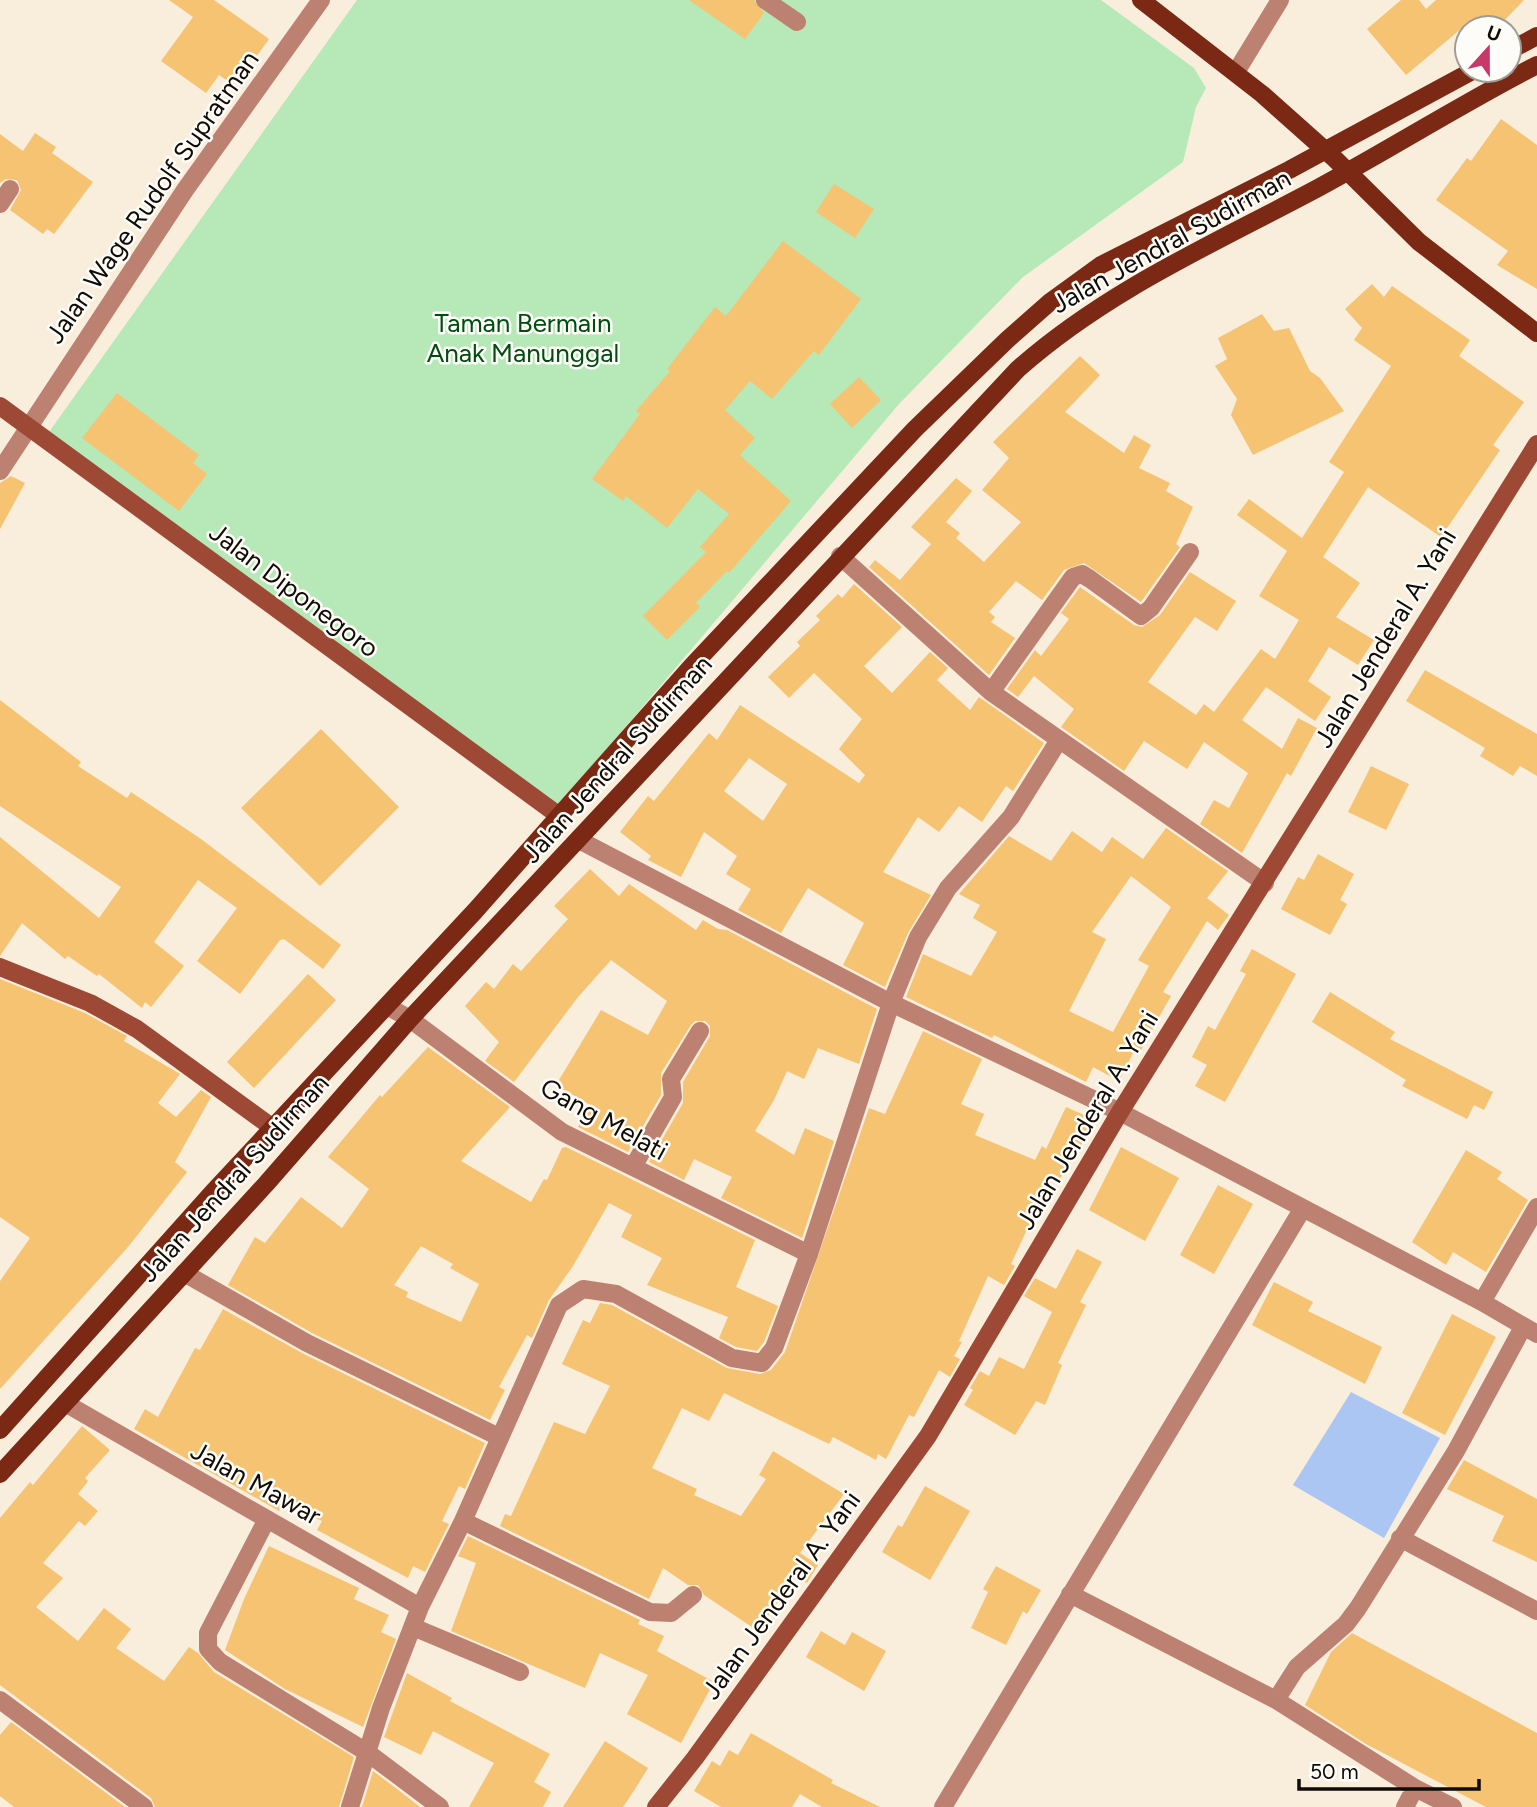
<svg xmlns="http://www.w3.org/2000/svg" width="1537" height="1807" viewBox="0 0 1537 1807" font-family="Figtree,sans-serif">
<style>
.green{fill:#b7e8b7}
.water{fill:#abc6f2}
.building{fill:#f5c372;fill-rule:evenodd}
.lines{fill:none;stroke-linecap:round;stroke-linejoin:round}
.street{stroke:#bd8172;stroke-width:18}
.secondary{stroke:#9e4935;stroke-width:18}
.primary{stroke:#7b2915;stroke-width:18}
.labels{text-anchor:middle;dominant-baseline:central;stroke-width:5;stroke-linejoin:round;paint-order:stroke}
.street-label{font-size:26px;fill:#0f0b06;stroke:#fefcf8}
.park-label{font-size:26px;fill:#004d10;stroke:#fefcf8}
</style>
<rect width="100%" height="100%" fill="#f9eddc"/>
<path class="green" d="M357 0H1101L1194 68 1206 88 1196 107 1183 162 1023 277 899 404 557 808 49 432Z"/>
<path class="water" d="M1351 1392 1440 1438 1384 1538 1293 1485Z"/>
<path class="building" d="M169 0H214L269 39 253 61 247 57 229 82 219 75 206 93 161 61 193 17Z
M689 0H754L764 13 745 39Z
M1401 0H1419L1426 9 1436 0H1524L1497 28H1462L1406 75 1367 29Z
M1501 119 1537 145V289L1497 265 1508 251 1436 200 1467 158 1471 161Z
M35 133 56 147 52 153 93 182 54 234 47 229 43 234 10 210 21 190 17 180 6 179 0 183V134L23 151Z
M834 184 874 209 855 238 816 212Z
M783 241 861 299 819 355 814 351 772 399 750 381 725 410 755 438 740 455 791 501 729 573 727 571 696 603 700 607 667 640 643 616 706 552 700 547 729 514 698 489 667 528 626 496 623 501 592 479 640 414 636 411 670 371 667 369 715 307 726 316Z
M1372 284 1384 297 1392 286 1470 340 1459 356 1524 402 1493 445 1500 450 1441 537 1368 487 1323 557 1360 583 1336 617 1374 640 1358 665 1329 647 1308 681 1331 697 1315 721 1266 687 1242 720 1282 749 1298 718 1317 728 1291 776 1287 773 1242 853 1200 824 1214 800 1229 808 1248 773 1204 742 1187 769 1144 741 1124 771 1061 727 1074 709 1034 676 1018 697 1007 689 1035 650 1041 656 1069 619 1061 613 1080 587 1134 625 1142 627 1160 615 1190 572 1236 601 1217 631 1195 617 1148 682 1196 715 1204 704 1214 712 1261 649 1275 659 1299 620 1259 596 1287 551 1237 515 1249 499 1302 538 1344 472 1329 462 1391 366 1354 340 1362 328 1345 309Z
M1262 314 1274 331 1289 328 1310 371 1320 378 1344 411 1253 455 1231 415 1237 399 1215 366 1227 359 1218 338Z
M1080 356 1100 375 1065 412 1124 453 1134 435 1151 445 1139 468 1170 483 1166 491 1193 507 1176 544 1180 547 1141 602 1084 563 1064 570 1042 600 1016 581 989 612 995 617 991 622 1015 638 989 675 869 567 875 560 900 580 931 544 911 527 956 478 972 491 946 522 960 533 956 538 984 562 1021 522 982 490 1009 458 993 442Z
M859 377 881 400 852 428 830 404Z
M117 393 199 455 193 463 207 474 179 511 82 438Z
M11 476 25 483 0 529V483Z
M854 584 902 627 864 666 892 693 930 652 948 668 937 680 970 710 979 697 1044 743 1013 791 1006 786 982 822 959 806 939 832 918 817 883 872 931 895 908 933 885 987 843 965 864 923 808 888 781 933 738 910 751 889 726 874 737 856 704 832 681 877 648 860 651 856 620 832 648 796 654 801 709 733 717 740 740 705 859 783 865 775 839 749 862 719 814 673 789 698 768 677 800 646 797 642 820 620 816 616 838 594 842 598ZM749 758 787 784 763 821 724 791Z
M1425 670 1537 734V776L1520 766 1513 776 1480 756 1485 748 1406 701Z
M0 700 81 762 78 766 127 798 131 792 201 839 341 945 323 969 284 939 280 940 240 994 197 961 237 908 198 880 154 942 184 966 151 1007 145 1002 142 1008 99 974 97 976 68 956 65 959 22 923 0 956V837L99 918 121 887 0 806Z
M321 729 399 807 320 886 241 808Z
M1371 766 1409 784 1386 830 1348 812Z
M1166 828 1228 871 1207 898 1229 915 1218 930 1207 921 1163 992 1171 996 1159 1017 1138 1056 1133 1053 1119 1081 1093 1067 1086 1082 994 1035 992 1038 906 997 923 954 971 976 997 932 973 918 980 905 959 894 1009 836 1051 861 1072 831 1102 852 1112 837 1143 859ZM1131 876 1171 907 1138 960 1149 966 1113 1032 1069 1011 1106 939 1092 932Z
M1318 854 1354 874 1340 900 1347 904 1330 935 1281 909 1298 877 1304 880Z
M590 869 619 896 629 884 696 930 703 920 718 929 727 930 877 1009 859 1064 818 1048 804 1079 787 1071 774 1100 755 1131 794 1155 805 1128 834 1141 802 1238 721 1198 732 1177 694 1159 684 1180 649 1162 683 1103V1082L710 1036V1026L705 1021H695L691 1025 661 1073V1095L628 1152 578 1127 590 1105 556 1085 601 1010 648 1035 667 1001 611 960 578 997 514 1082 485 1061 499 1042 465 1006 486 982 494 989 513 964 521 971 568 919 554 906Z
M1252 949 1296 974 1225 1102 1195 1086 1207 1065 1192 1057 1208 1026 1215 1030 1246 974 1240 971Z
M308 974 336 1000 254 1088 227 1062Z
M0 979 85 1013 127 1036 124 1041 180 1074 158 1103 176 1117 201 1090 211 1097 175 1162 187 1172 128 1247 0 1389V1281L30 1238 0 1217Z
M1330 992 1395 1032 1390 1039 1493 1092 1484 1110 1474 1105 1467 1119 1402 1086 1406 1080 1312 1022Z
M923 1031 982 1059 961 1104 984 1114 975 1135 1035 1160 1042 1146 1046 1149 1066 1107 1093 1119 1076 1157 1072 1155 1059 1181 1051 1177 1011 1264 1015 1266 1004 1285 988 1276 959 1341 962 1342 954 1356 960 1359 950 1377 939 1370 914 1417 909 1415 886 1459 878 1454 876 1460 833 1437 829 1444 724 1393 709 1421 682 1408 652 1468 697 1489 694 1495 741 1516 766 1479 759 1475 773 1451 844 1494 800 1553 818 1565 807 1583 795 1576 758 1631 704 1595 698 1585H688L663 1568 649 1599 500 1526 505 1514 511 1516 554 1422 585 1434 610 1386 562 1364 583 1320 590 1323 600 1303 612 1305 727 1368 760 1374 771 1370 785 1352 869 1108 885 1114Z
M428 1047 510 1107 461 1161 531 1202 544 1179 547 1180 562 1148 566 1147 755 1240 736 1287 778 1306 764 1342 757 1351 736 1347 719 1338 728 1317 647 1285 662 1258 621 1237 632 1215 609 1203 573 1266 549 1300 532 1338 527 1335 499 1387 505 1390 490 1420 312 1333 228 1285 255 1237 265 1243 301 1197 342 1228 369 1189 328 1157 380 1095 382 1097ZM421 1246 453 1264 450 1268 479 1284 461 1322 406 1297 408 1292 394 1285Z
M1121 1147 1179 1178 1145 1241 1089 1210Z
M1466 1150 1502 1172 1497 1179 1528 1200 1486 1272 1453 1252 1446 1265 1412 1242Z
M1218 1185 1253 1204 1214 1274 1180 1255Z
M1077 1249 1102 1262 1080 1302 1086 1305 1058 1363 1062 1365 1045 1405 1036 1401 1015 1435 964 1405 973 1390 970 1388 980 1371 989 1376 999 1357 1024 1369 1052 1312 1024 1296 1035 1278 1056 1289Z
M1274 1282 1313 1302 1308 1311 1382 1347 1365 1384 1252 1325Z
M223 1309 302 1353 485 1443 465 1489 459 1486 442 1521 449 1524 425 1572 413 1566 408 1578 317 1530 322 1521 284 1503 279 1511 134 1429 145 1409 158 1417 195 1348 200 1350Z
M1452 1314 1496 1337 1445 1435 1402 1413Z
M82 1426 110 1450 85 1478 88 1481 78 1494 98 1511 85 1526 79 1521 43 1563 63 1578 36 1607 78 1641 104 1608 131 1629 116 1648 164 1681 189 1647 198 1653 214 1672 354 1757 339 1807H155L151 1798 0 1685V1518L30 1482 33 1485Z
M1464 1460 1537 1499V1562L1492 1541 1504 1516 1447 1489Z
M925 1486 970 1511 930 1580 882 1552 898 1525 902 1527Z
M468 1536 640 1620 638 1624 664 1636 657 1651 714 1682 681 1743 627 1714 648 1675 600 1653 585 1688 451 1631 476 1563 458 1556Z
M269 1546 359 1588 354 1599 389 1615 381 1632 396 1639 363 1727 285 1689 225 1650 244 1599Z
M996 1566 1041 1590 1027 1614 1023 1611 1006 1645 971 1628 988 1592 983 1589Z
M821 1631 845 1645 852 1632 886 1651 864 1691 806 1657Z
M1352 1633 1537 1733V1807H1486L1366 1744 1305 1705 1331 1652Z
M407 1673 452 1698 450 1701 550 1754 534 1782 551 1792 543 1807H469L494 1763 433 1731 421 1755 384 1737Z
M11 1722 125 1807H14L0 1796V1735Z
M751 1733 833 1780 831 1783 880 1807H822L800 1794 792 1807H721L694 1791 712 1761 720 1766 729 1750 738 1755Z
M605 1741 648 1768 635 1789 623 1807H563Z
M373 1771 397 1789 420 1807H362Z"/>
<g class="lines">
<path class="street" d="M765 0 797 22
M1236 72 1280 0
M0 204 10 189
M0 471 185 190 321 0
M840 556 991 692 1265 883
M991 692 1073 577 1082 574 1090 579 1141 616 1151 608 1190 552
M579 840 891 1003 1120 1112 1482 1302 1537 1334
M387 1006 410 1019 562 1132 809 1254
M633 1167 673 1097 671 1079 700 1031
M184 1273 307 1343 499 1437
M1482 1302 1537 1207
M65 1403 420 1607
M267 1519 208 1633V1649L220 1662 368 1753 440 1807
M463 1521 650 1612 671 1613 693 1595
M1400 1538 1537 1611
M1070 1594 1276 1700 1415 1788 1453 1807
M413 1627 520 1672
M0 1700 144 1807
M1276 1700 1297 1667 1346 1624 1358 1608 1456 1451 1523 1327
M350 1807 381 1708 420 1607 463 1521 559 1305 583 1289 616 1294 732 1358 762 1363 774 1348 809 1254 891 1003 918 937 948 888 1011 817 1059 740
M943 1807 1303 1208
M1405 1807 1415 1788"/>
<path class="secondary" d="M0 406 558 815
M0 967 90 1003 137 1029 273 1128
M656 1807 695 1758 928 1436 1120 1112 1537 444"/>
<path class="primary" d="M1141 0 1262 94 1335 159 1419 242 1537 333
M1509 51 1537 36
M0 1430 213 1192 475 911 691 667 915 429 1007 340 1050 302 1101 265 1289 170 1474 70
M0 1474 266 1184 410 1019 1018 369C1107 290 1215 243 1318 188 1392 148 1463 103 1537 65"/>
</g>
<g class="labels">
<g class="street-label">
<text transform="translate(152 197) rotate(-55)">Jalan Wage Rudolf Supratman</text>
<text transform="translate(1171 241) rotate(-29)">Jalan Jendral Sudirman</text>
<text transform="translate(294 590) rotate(37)">Jalan Diponegoro</text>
<text transform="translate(1385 638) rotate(-59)">Jalan Jenderal A. Yani</text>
<text transform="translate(617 759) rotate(-48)">Jalan Jendral Sudirman</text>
<text transform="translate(604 1119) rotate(29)">Gang Melati</text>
<text transform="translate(1087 1120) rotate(-59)">Jalan Jenderal A. Yani</text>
<text transform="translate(234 1178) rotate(-48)">Jalan Jendral Sudirman</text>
<text transform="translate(256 1483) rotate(29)">Jalan Mawar</text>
<text transform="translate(781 1595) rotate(-54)">Jalan Jenderal A. Yani</text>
</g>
<g class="park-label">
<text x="523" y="323">Taman Bermain<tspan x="523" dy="30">Anak Manunggal</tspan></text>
</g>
</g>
<g transform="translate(1488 49) rotate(21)"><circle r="33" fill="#fefcf8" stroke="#9e9c97" stroke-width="2"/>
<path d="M0-5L12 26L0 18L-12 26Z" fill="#c63968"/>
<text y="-10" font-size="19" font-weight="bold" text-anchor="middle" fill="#0f0b06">U</text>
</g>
<path d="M1299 1779v10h180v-10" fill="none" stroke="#0f0b06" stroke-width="3.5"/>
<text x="1310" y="1779" font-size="21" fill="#0f0b06" stroke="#fefcf8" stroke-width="5" paint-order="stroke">50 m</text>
</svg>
